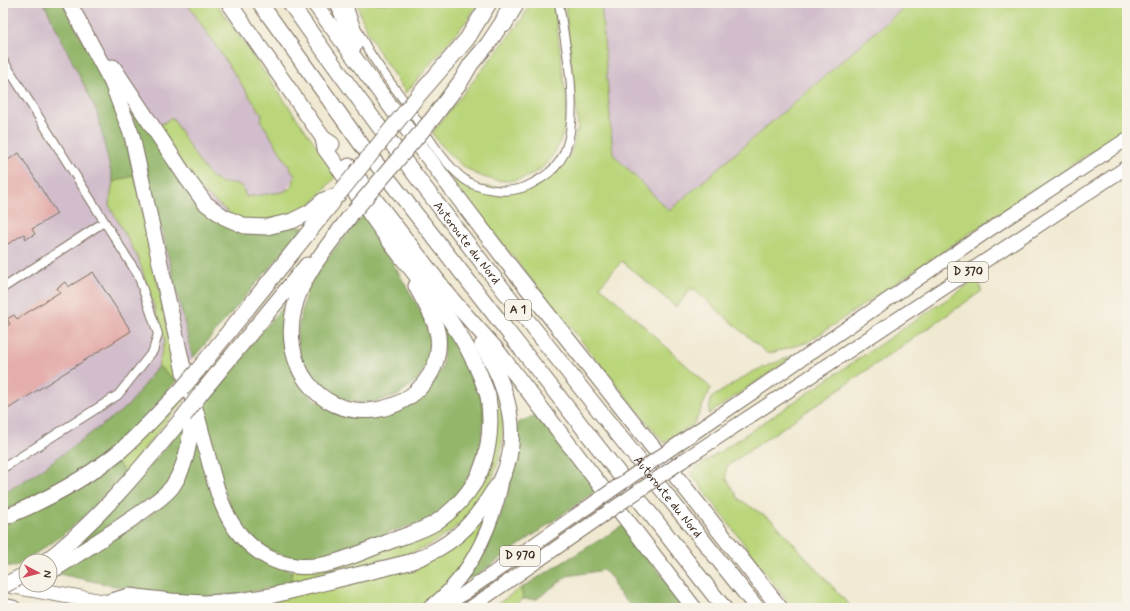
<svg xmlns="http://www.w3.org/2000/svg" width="1130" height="611" viewBox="0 0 1130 611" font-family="Mynerve,sans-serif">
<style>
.industrial{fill:#d1bdcb}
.green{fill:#bad57a;stroke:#7a804c}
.forest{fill:#93b66a;stroke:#677044}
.building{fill:#e4aeac}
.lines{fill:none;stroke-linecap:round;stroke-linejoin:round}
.street-casing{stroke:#7a6d5d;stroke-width:10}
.primary-casing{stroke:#7a6d5d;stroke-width:15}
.highway-casing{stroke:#7a6d5d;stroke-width:17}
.street{stroke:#fff;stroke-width:8}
.primary{stroke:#fff;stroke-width:13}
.highway{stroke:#fff;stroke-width:15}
.primary-bridge-casing{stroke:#7a6d5d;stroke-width:15;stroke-linecap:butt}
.highway-bridge-casing{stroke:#7a6d5d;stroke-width:17;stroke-linecap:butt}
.primary-bridge{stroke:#fff;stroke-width:13}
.highway-bridge{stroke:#fff;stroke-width:15}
.labels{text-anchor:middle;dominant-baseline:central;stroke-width:4;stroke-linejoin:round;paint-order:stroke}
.shield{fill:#f7f3e8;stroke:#73665b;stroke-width:1}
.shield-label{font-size:12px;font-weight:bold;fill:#3b2a1e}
.street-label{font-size:13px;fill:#3b2a1e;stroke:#f7f3e8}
</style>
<rect width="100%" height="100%" fill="#f7f3e8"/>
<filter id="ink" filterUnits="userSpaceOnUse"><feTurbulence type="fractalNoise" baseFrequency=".025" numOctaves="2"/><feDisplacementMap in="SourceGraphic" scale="8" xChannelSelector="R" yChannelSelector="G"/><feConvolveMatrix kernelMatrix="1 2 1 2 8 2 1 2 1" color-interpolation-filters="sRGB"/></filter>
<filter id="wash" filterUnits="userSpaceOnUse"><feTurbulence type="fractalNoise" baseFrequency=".012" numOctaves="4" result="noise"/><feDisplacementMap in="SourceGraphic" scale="16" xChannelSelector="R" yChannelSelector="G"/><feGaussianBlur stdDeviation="0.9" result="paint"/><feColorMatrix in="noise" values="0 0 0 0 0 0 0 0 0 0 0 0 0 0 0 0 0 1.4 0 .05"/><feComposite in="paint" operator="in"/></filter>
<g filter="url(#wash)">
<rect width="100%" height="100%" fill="#f0e9d2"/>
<path class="industrial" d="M3 3H210L306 154 204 346 131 427 3 502Z
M578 3H975L682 261 593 130Z"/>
<path class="green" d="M187 3H216L337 175 316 199 297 216 254 222 234 217 196 186 159 126 172 117C182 133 202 172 217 181 228 187 241 176 246 197L283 192 292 187 295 176 261 121 262 115Z
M357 3H478L468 19 406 93C388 65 365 36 357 3Z
M530 3H554C557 27 560 51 563 75 564 85 567 96 567 106 566 143 547 181 505 181 472 180 450 158 432 133L523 18Z
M565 3H601L613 154 669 211 909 3H1127V128L808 342 768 354 692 288 676 307 622 261 600 286 711 388 694 424 664 443 456 186 447 169 476 186 528 190 554 175 570 155 578 127Z
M134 175 178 375 176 381 158 366 165 340 138 258 109 205 113 182Z
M977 279 982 291 727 466 726 478 739 499 773 521 852 608H792L690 472Z
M478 354C488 371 497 388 501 407 512 469 473 528 416 551 404 556 390 558 377 561 349 569 321 576 292 583L291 571 426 533 488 461Z
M797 354 709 414 711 398 752 372Z
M182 396 184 399 125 473 117 462Z
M485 520 476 547 444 588 417 608H196L438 555Z
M521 588 523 599 512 608H491Z"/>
<path class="forest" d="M44 3H62L90 53 119 114 134 175 113 182 97 112Z
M127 101 217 217 304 227 193 358 139 136Z
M364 214 423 315 430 339 428 363 417 380 397 396 375 402 360 403 337 397 318 385 300 357 297 334 306 292 316 272Z
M284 305 287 351 297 381 314 399 334 410 408 404 430 388 443 366 444 324C458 348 479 375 482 403 486 436 477 473 453 498 447 504 438 513 431 518 421 524 407 526 396 530 367 541 336 556 304 559 288 560 258 547 248 535 221 503 212 445 201 405Z
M158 366 176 381C158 402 139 425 119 444 91 469 39 497 3 510V494L41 470 128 406Z
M540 413 598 489 476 576 465 580C498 537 518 477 518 423Z
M186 422 185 447 174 475 161 493 69 552C113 513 149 468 186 422Z
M197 428 226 526 291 571 292 583C256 592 218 599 180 596 138 593 95 581 54 573L143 521 168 500Z
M117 462 125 473 83 517 59 538 15 567 3 565V522Z
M624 525 686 608H632L615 588 613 580 604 570 567 576 537 599H523L521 588Z"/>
<g id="blocks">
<path class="building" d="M19 153 57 214 32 229 35 234 26 239 24 234 3 247V163Z
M93 272 131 331 3 412V329L10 324 7 319 14 315 17 319 60 292 57 288 65 282 68 287Z"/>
</g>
</g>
<g filter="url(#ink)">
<use href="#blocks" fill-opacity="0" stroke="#7a6d5d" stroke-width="1"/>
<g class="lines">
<g class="street-casing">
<path id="street" d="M348 3C357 41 383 72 405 102 421 125 447 172 472 184 479 187 487 189 495 190 510 192 522 190 535 182 557 170 566 157 570 132 576 90 565 45 559 3
M507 27 521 3
M3 60 138 275 158 334 153 351 118 395 3 468
M3 288 104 222"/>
</g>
<g class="primary-casing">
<path id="primary" d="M672 448 989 230 1127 139
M681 462 1127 167
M429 608C461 584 480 552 493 514 497 502 501 491 502 479
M443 608 595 502
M470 608 605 514"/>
</g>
<g class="highway-casing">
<g id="highway">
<path d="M69 3 112 83 132 136 185 377"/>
<path d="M229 3 323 138 332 144"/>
<path d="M260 3 361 144 724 608"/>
<path id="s1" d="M290 3C436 212 598 409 757 608"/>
<path d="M314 3 447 183 513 270 780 608"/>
<path d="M338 3 354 46"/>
<path d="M113 67 186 177 205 203 224 217 245 226 267 227 292 221 310 212 324 200 338 195"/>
<path d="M417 97 467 39 489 3"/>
<path d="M433 118 461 81 471 64 488 44 502 23 511 3"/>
<path d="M349 166 454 302 496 349 694 608"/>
<path d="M350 216C330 244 302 274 294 309 281 362 315 417 375 410 395 407 411 399 424 383 435 370 440 353 438 336 435 317 424 302 416 286"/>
<path d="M184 368C191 394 198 419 205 445 213 475 220 513 242 537 256 552 275 564 296 566 327 570 359 553 388 542 403 536 420 532 435 523 447 515 459 504 468 492 489 466 493 428 488 396 486 390 483 383 481 377 463 331 430 293 400 255 373 221 351 184 325 149L323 138"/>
<path d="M197 371 333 202"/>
<path d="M202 392 307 265"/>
<path d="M3 518C45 501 85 479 120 451 142 432 161 410 181 390"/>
<path d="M46 561C99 520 141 468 184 416"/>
<path d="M50 572C80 553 110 534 139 514 150 506 164 497 172 487 187 465 191 440 191 415"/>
<path d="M3 584 136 608"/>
<path d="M108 602 129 596 171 601 204 603 238 601 270 596 410 562C449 547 470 529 492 493 495 488 500 484 502 478 523 434 506 383 482 345"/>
<path d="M3 606 13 608"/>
</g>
</g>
<use href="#street" class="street"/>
<use href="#primary" class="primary"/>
<use href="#highway" class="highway"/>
<g class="primary-bridge-casing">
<path id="primary-bridge" d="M595 502 672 448
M605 514 681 462"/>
</g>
<g class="highway-bridge-casing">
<path id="highway-bridge" d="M338 195 417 97
M354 211 433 118
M181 390 197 371
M184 416 202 392
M3 586 26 574"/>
</g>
<use href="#primary-bridge" class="primary-bridge"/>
<use href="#highway-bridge" class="highway-bridge"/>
</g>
</g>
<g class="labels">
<g class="shield">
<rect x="948" y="262" width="40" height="20" rx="3"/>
<rect x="505" y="300" width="26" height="20" rx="3"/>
<rect x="500" y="546" width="40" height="20" rx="3"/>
</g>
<g class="shield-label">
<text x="968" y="272">D 370</text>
<text x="518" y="310">A 1</text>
<text x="520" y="556">D 970</text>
</g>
<g class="street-label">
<text stroke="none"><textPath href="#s1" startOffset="298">Autoroute du Nord</textPath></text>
<text stroke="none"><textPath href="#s1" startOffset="622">Autoroute du Nord</textPath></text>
</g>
</g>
<rect width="1130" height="611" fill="none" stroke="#f7f3e8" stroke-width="16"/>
<g transform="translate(38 573) rotate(97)"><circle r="19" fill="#f7f3e8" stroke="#aca397"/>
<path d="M0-3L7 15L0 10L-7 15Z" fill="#d1495b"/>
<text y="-6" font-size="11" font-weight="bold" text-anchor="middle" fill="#3b2a1e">N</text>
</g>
</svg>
